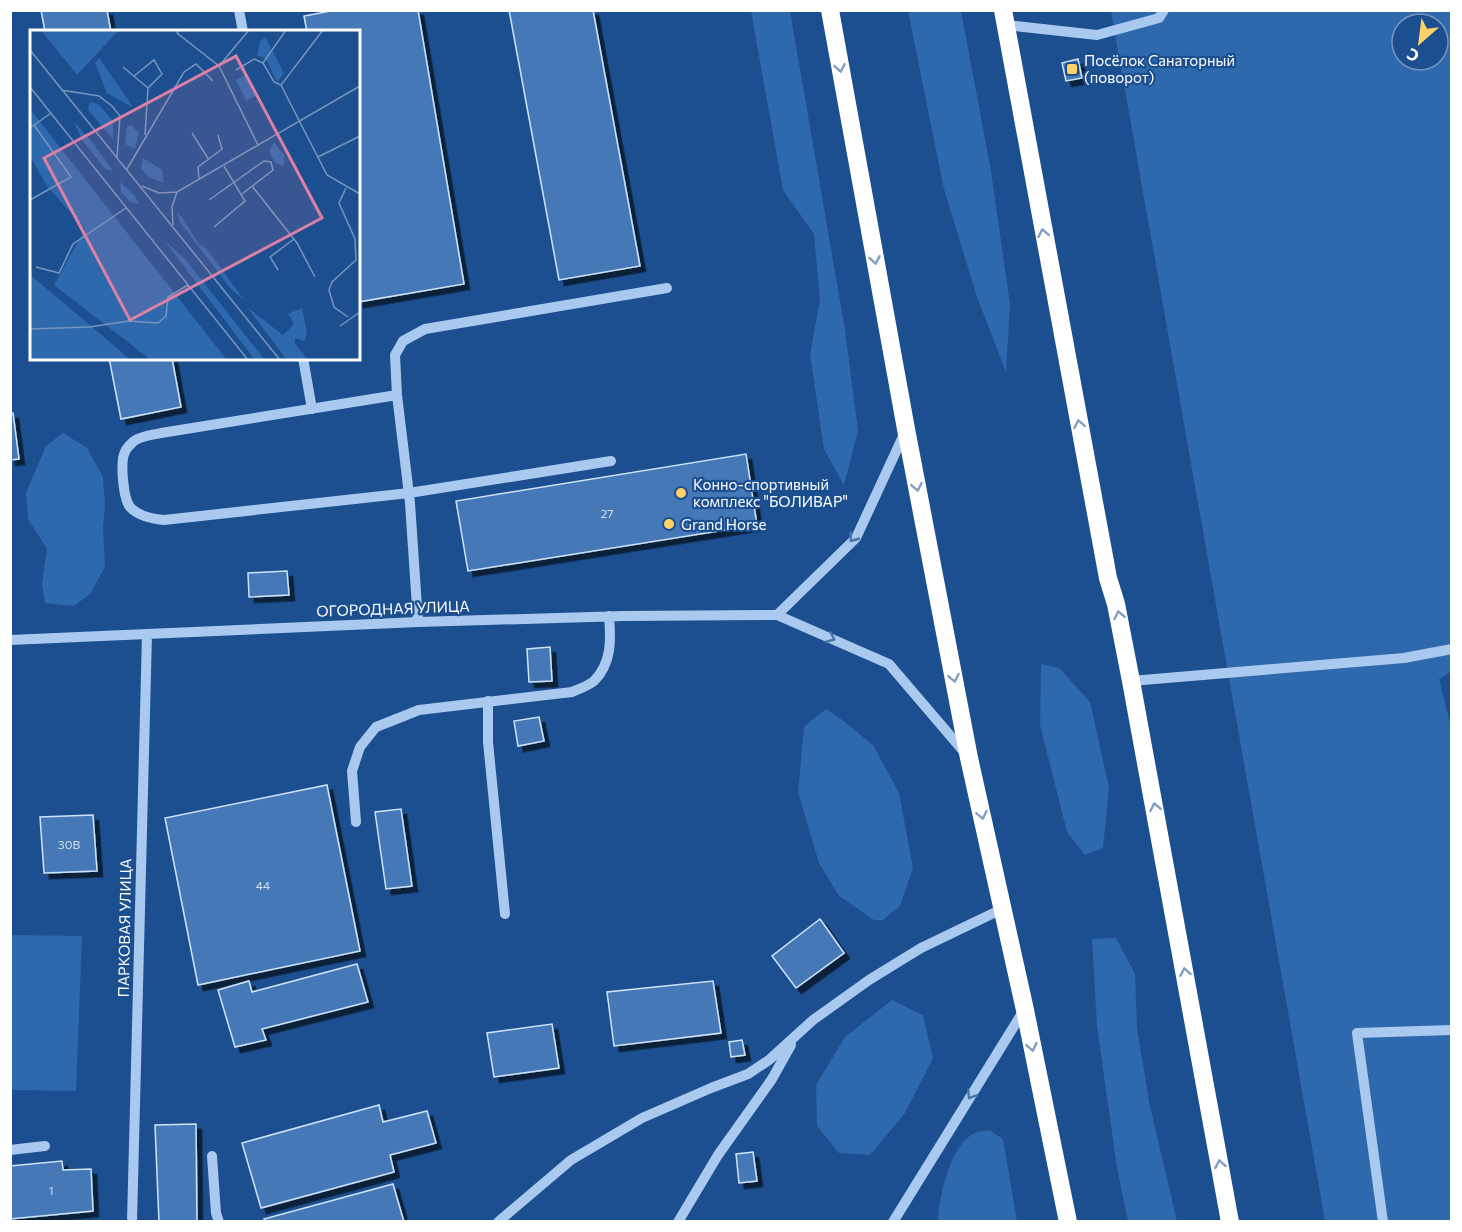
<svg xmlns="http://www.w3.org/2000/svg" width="1462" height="1232" viewBox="0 0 1462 1232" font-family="Commissioner,sans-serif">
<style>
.green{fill:#2e69ad;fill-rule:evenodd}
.building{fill:#4478b7;stroke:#cfe3fa;stroke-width:1.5;filter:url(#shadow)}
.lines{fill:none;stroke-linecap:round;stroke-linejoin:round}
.minor{stroke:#a9c9ee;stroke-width:10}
.highway{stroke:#fff;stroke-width:18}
.oneway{stroke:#829ec1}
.oneway2{stroke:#4674ac}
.poi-dot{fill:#ffd166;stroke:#1b4f8f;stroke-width:2}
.labels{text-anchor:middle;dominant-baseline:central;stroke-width:4.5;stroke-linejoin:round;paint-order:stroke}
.number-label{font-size:12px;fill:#d0dded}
.poi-label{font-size:15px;fill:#fff;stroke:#1b4f8f;text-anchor:start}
.street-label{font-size:15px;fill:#fff;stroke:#1b4f8f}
.inset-road{fill:none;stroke:#7695bc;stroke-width:1.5}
.view{fill:#dd80a5;fill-opacity:0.15;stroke:#dd80a5;stroke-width:3}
.inset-edge{fill:none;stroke:#fff;stroke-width:3}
</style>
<defs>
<filter id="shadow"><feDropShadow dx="5.5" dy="5.5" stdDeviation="0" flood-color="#0009"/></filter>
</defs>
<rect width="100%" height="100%" fill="#1b4f8f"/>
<path class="green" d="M751 11H790L845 330 858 431 844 485 824 449 810 354 820 300 814 234 783 190Z
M908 11H961L991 171 1010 304 1006 372 977 297 944 189Z
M1111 11H1451L1452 671 1439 679 1452 731 1451 1221H1325ZM1402 24H1438V60H1402Z
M63 433 87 448 103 477 105 506 103 529 105 567 90 594 74 606 45 603 42 584 47 549 28 519 26 493 46 446Z
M1041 664 1059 668 1090 702 1109 788 1103 848 1085 855 1067 832 1040 725Z
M826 709 841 719 873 745 899 793 913 868 900 906 883 920H874L839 896 819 863 798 792 804 727Z
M11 935 82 936 76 1091 11 1090Z
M1116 938 1135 974 1137 1028 1150 1106 1177 1221H1128L1117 1168 1097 1026 1092 939Z
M892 1000 923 1015 933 1058 905 1113 870 1155 839 1153 817 1126 816 1085 845 1037Z
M989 1130 1003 1139 1017 1221H938C939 1197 949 1150 971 1135 975 1132 984 1131 989 1130Z"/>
<path class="building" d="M41 10H107L111 32H45Z
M336 10H418L464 284 358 302V32H307L304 16Z
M509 10H593L640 266 559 280Z
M1078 59 1082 78 1066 81 1062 63Z
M109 358H172L181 407 121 419Z
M10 413H13L19 459 10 460Z
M746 454 757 525 468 571 456 501Z
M287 571 289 595 249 597 248 573Z
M550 647 552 681 529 682 527 649Z
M539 717 544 741 518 746 514 721Z
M327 785 360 951 198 985 165 818Z
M401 809 412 886 386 889 375 812Z
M93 815 97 871 44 873 40 817Z
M820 919 844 953 796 988 772 956Z
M357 964 368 1002 262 1029 266 1040 235 1047 218 990 249 981 252 992Z
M713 981 721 1033 614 1046 607 992Z
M552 1024 559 1068 494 1077 487 1033Z
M742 1040 745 1055 731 1057 729 1042Z
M379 1105 383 1122 427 1111 436 1143 390 1155 394 1172 261 1208 242 1143Z
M196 1124 197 1222H159L155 1125Z
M753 1152 757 1181 739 1183 736 1154Z
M62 1161 63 1170 91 1169 93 1211 10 1219V1166Z
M393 1184 404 1222H265L264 1219Z"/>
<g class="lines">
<path class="minor" d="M239 10 243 32
M1006 25 1097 35 1159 18 1164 10
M303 358 312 409
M397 395 161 433C153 435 141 436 134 441 132 443 126 448 125 452 120 461 123 498 130 507 138 516 153 519 164 520L409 493 611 461
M777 615 856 538 905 432
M418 622 410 503 397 395 395 355 403 341 425 329 667 288
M10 640 418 622 624 616 777 615 889 664 965 753
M1131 681 1404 658 1452 649
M488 701V742L505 914
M356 822 352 771 360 747 376 727 419 710 572 692C579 689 588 686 594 681 612 663 611 639 609 616
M10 1150 45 1146
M212 1156 216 1213 219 1222
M132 1222 147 634
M498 1222 571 1160 642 1118 711 1088 748 1074 769 1060 813 1020 869 980 921 948 1002 909
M678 1222 718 1155 772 1079 791 1045
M893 1222 1024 1010
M1383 1222 1357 1033 1452 1030"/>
<path class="highway" d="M830 10 906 429 969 758 1025 1010 1068 1222
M1003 10 1108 578 1116 604 1131 681 1230 1222"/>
</g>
<defs><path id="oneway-chevron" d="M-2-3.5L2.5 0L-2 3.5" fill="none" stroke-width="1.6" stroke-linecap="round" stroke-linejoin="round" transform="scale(1.5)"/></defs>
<g class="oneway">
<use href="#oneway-chevron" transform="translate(840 68) rotate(80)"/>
<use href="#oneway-chevron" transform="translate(1043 233) rotate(-101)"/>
<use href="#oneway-chevron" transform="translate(875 260) rotate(80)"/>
<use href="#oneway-chevron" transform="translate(1079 424) rotate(-101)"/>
<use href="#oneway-chevron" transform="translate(917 487) rotate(79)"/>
<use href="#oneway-chevron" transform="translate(1119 615) rotate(-101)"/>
<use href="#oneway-chevron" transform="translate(954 678) rotate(79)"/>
<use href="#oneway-chevron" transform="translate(1155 807) rotate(-101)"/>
<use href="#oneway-chevron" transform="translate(982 815) rotate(78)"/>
<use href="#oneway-chevron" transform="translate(1185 972) rotate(-100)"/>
<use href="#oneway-chevron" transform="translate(1032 1047) rotate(78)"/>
<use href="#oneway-chevron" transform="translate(1220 1164) rotate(-100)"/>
</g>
<g class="oneway2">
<use href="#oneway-chevron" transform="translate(853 538) rotate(127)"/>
<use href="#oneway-chevron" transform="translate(831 638) rotate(23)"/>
<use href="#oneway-chevron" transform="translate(971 1095) rotate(122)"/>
</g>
<g class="poi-dot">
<rect x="1066" y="63" width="12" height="12" rx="3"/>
<circle cx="681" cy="493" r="6"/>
<circle cx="669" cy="524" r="6"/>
</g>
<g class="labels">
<g class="number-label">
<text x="607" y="513">27</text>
<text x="69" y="844">30В</text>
<text x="263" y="885">44</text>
<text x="51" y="1190">1</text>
</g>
<g class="poi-label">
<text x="1084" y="60">Посёлок Санаторный<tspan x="1084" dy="17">(поворот)</tspan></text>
<text x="693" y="484">Конно-спортивный<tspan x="693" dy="17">комплекс "БОЛИВАР"</tspan></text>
<text x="681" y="524">Grand Horse</text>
</g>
<g class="street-label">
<text transform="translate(393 608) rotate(-2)">ОГОРОДНАЯ УЛИЦА</text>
<text transform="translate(124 928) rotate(-89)">ПАРКОВАЯ УЛИЦА</text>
</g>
</g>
<g transform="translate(30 30)">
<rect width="330" height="330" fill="#1b4f8f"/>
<path d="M11 0H89L47 45ZM235 7 254 43 247 52 236 29 227 25 230 12ZM69 28 99 71 102 77 77 63 65 33ZM217 44 227 65 216 71 206 50ZM60 72 68 74 83 91V109L58 80ZM0 79 197 330H121L24 255 55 199 17 156 0 126ZM44 92 63 113 83 141 75 139 52 110ZM101 95 109 103 105 119 95 114 97 97ZM244 112 254 125V136L245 133 239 121ZM113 128 132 140 134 153 118 147 111 138ZM90 152 105 166 109 174 100 172 91 162ZM147 183 152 187 169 214 176 218 214 270 200 258 149 191ZM134 210 155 229 235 330H225ZM0 245 3 247 101 330H0ZM217 277 253 305 264 294 258 284 272 278 277 304 274 311 265 308V314L278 330H257Z" fill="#2e69ad"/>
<path class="inset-road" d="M149 0 147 3 189 36 228 115M293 0 251 55 297 145 330 164M0 20 250 330M189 36 219 0M93 37 118 58 115 105M206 40 224 29 233 33M104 46 124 30 132 44 118 58M251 55 244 52 233 33 256 0M0 57 218 330M31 60 69 66 82 76 90 86 87 127M0 98 21 83M162 103 179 130M288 127 330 106M97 139 154 42 166 34 183 51M169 150 168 137 192 119 188 105M112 156 129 163 147 162 330 56M222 156 267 213 285 247M316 158 309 173 325 209 326 230 302 252 299 260 304 277 318 287M0 170 41 147 4 95M179 170 234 131 241 132 243 140 212 164M143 195 142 177 147 162M184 197 215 171 194 136M6 237 29 243 43 214 96 178M248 240 240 227 264 209M310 296 330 282M0 299 59 297 99 291 128 293 136 286 138 267 158 255"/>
<path class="view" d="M206 26 292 188 100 290 14 128Z"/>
<rect width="330" height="330" class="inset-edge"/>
</g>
<rect width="1462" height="1232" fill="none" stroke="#ffffff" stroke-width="24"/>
<g transform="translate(1420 42) rotate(208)"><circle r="28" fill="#1b4f8f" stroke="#7695bc" stroke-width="1.5"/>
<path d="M0-4.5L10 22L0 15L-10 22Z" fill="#ffd166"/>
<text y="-9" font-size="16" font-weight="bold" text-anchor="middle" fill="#ffffff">С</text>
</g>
</svg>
